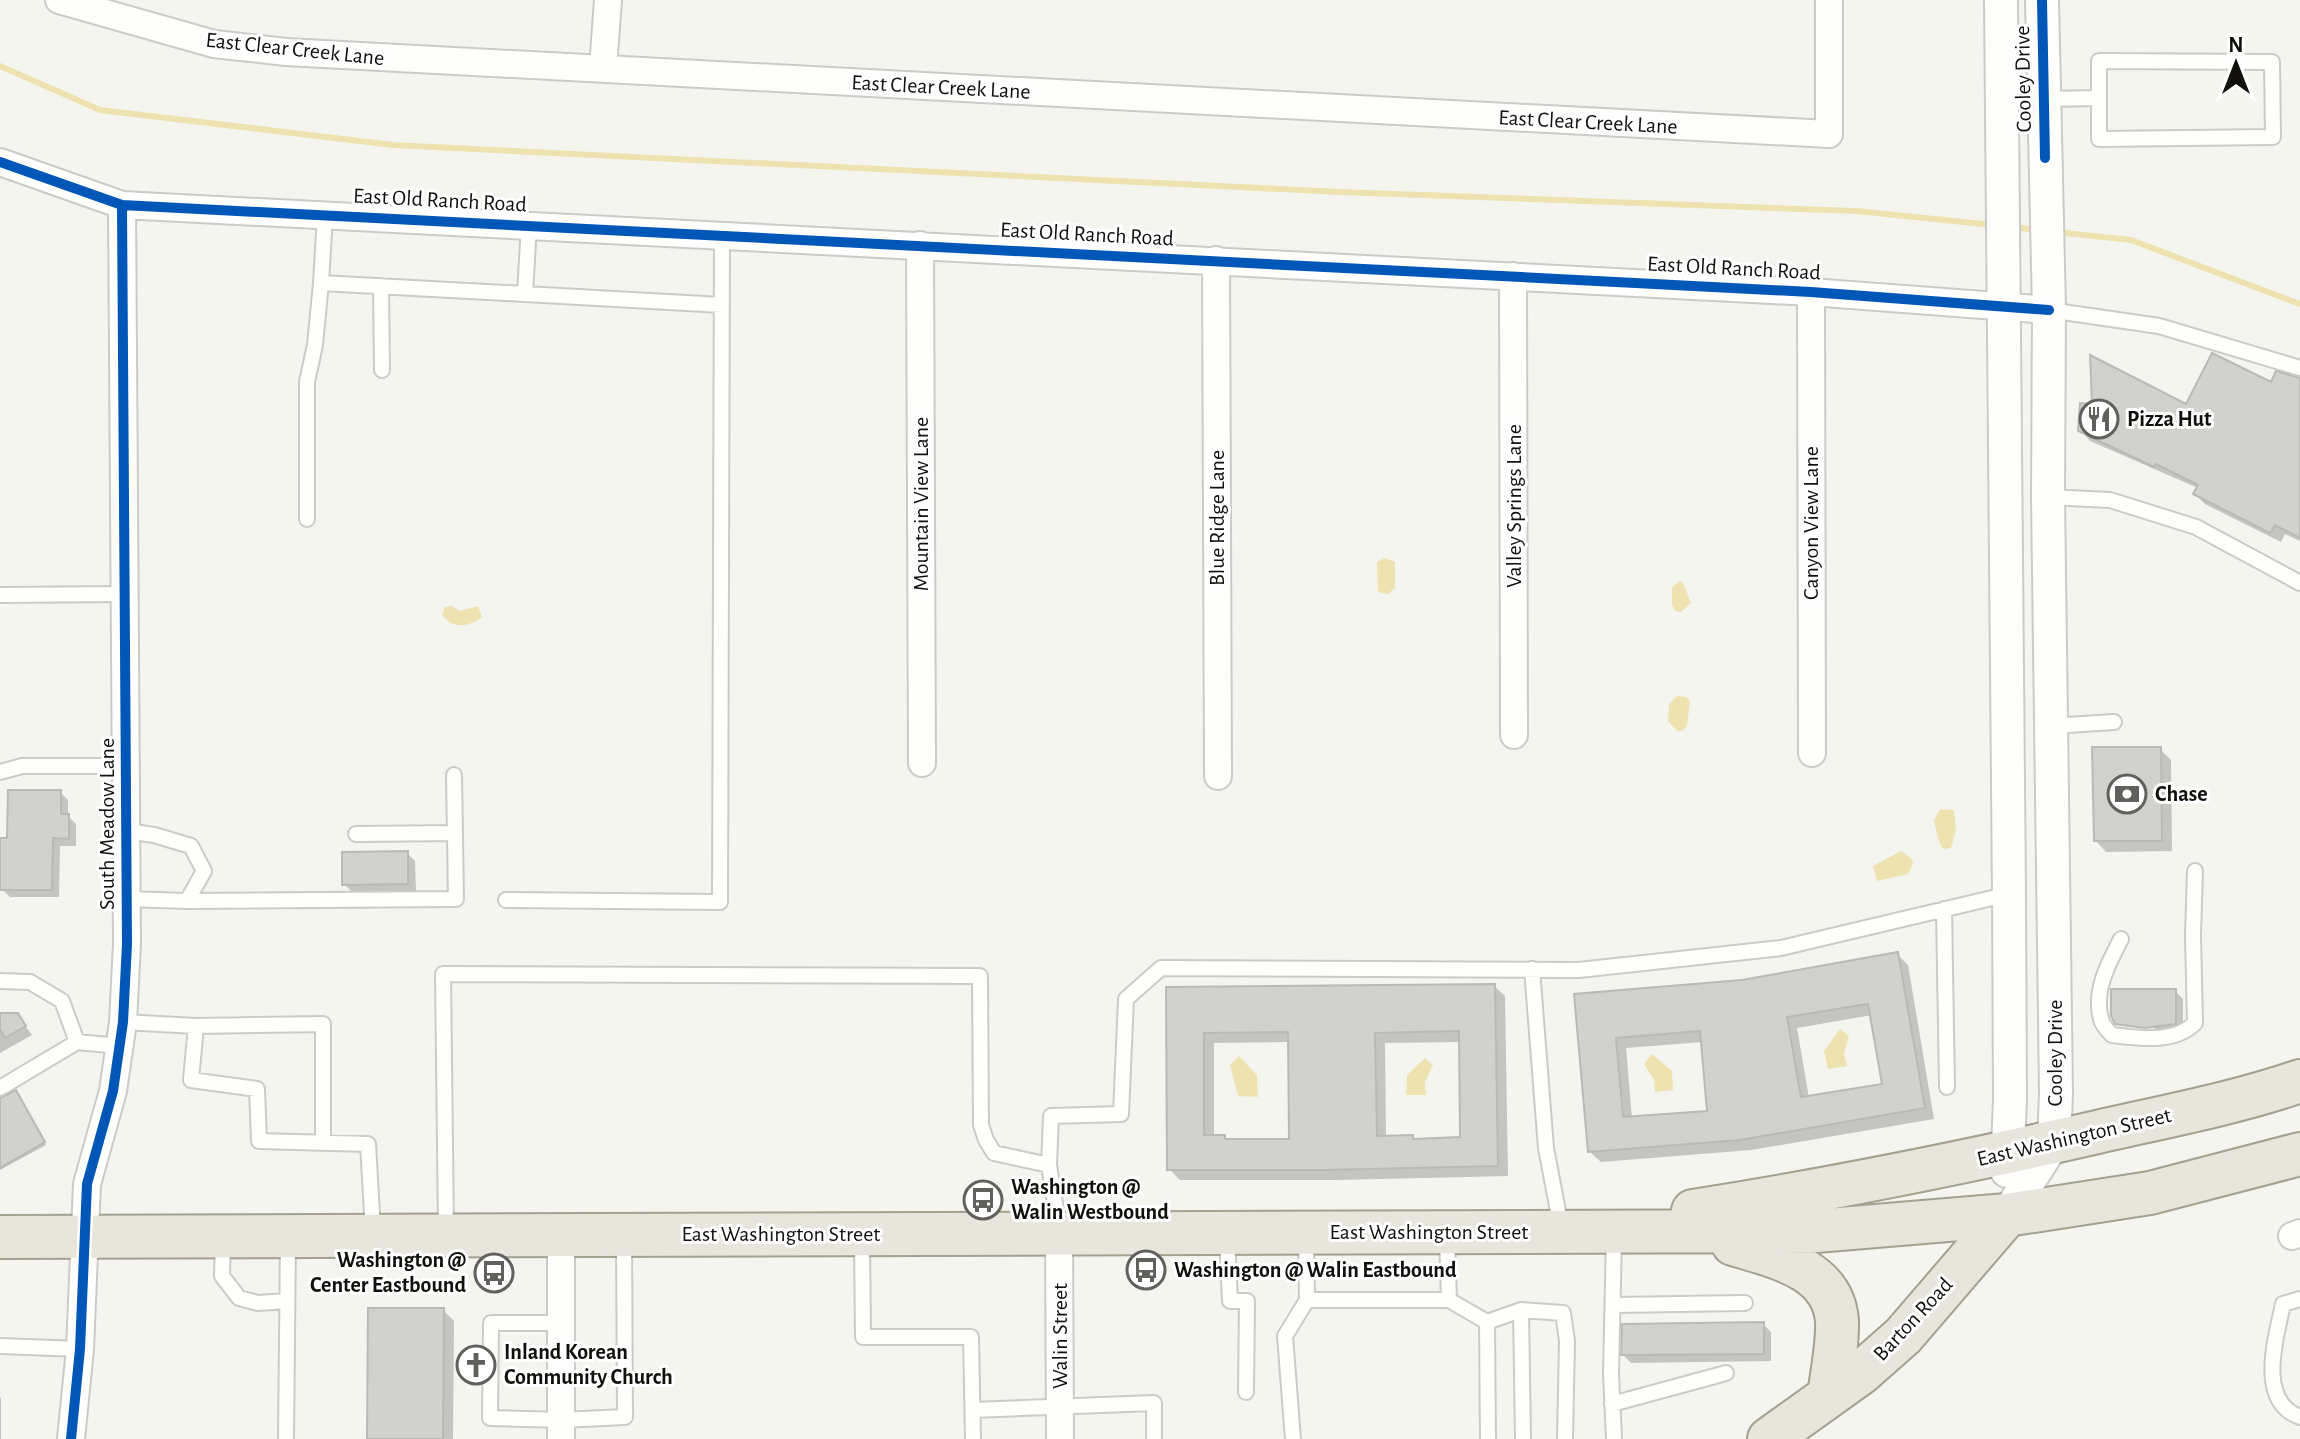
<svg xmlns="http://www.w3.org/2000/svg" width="2300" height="1439" viewBox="0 0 2300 1439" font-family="'Alegreya Sans',sans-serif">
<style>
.water{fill:#eee3b0}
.shadow{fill:#0003;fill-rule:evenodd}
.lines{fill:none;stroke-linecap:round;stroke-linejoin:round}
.stream{stroke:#eee3b0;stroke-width:6}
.building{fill:#d1d1cd;stroke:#bab9b6;stroke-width:2;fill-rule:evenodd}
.service-casing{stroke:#cbcbc7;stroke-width:18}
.minor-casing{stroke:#cbcbc7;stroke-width:30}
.tertiary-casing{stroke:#cbcbc7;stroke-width:36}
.primary-casing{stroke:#a4a190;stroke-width:46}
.service{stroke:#fefefd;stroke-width:14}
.minor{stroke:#fefefd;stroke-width:26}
.tertiary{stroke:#fefefd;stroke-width:32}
.primary{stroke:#e7e5dc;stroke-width:42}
.cycleway-casing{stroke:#fff;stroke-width:15}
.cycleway{stroke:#0057b8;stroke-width:10}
.labels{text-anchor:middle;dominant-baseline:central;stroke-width:6;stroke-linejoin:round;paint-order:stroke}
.street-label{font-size:22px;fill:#11100d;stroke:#fff}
.poi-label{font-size:22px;font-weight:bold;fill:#11100d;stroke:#fff;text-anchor:start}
</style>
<rect width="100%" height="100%" fill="#f5f5f0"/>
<path class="water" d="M1385 558 1395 562V588L1388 594 1378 592 1377 562Z
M1680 581 1683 583 1691 603 1681 612 1675 611 1672 605V587Z
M451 606 460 611 478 606 482 617C469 627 451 630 442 614L445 607Z
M1677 696 1686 697 1690 701 1687 726 1682 731H1677L1668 721 1669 704Z
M1940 809 1954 810 1956 830 1951 848 1943 849C1938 842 1936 829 1934 820Z
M1901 851 1912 859 1913 864 1908 874 1877 881 1873 866Z
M1840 1029 1849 1036 1844 1053 1847 1066 1828 1069 1824 1051Z
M1652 1054 1672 1071 1673 1090 1655 1092 1654 1080 1644 1064Z
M1239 1056 1257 1075 1258 1097 1238 1096 1230 1065Z
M1425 1058 1433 1065 1425 1082 1426 1095H1406L1407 1075Z"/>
<path class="shadow" d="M2300 378V541L2285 534 2281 542 2205 504 2195 494 2198 488 2090 441 2080 430 2187 407Z
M2160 749 2171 760 2172 851 2106 852 2096 841Z
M60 792 68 800V816L76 824V846H60L59 897H10L2 889 9 840Z
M407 853 415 861 416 891 352 892 344 884Z
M1897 954 1908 965 1934 1119 1751 1150 1601 1162 1590 1152 1577 996 1742 982ZM1872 1015 1884 1085 1809 1098 1797 1028ZM1703 1042 1709 1112 1632 1118 1626 1048Z
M1494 986 1505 996 1508 1176 1337 1180H1180L1169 1169 1168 989ZM1291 1042V1141H1228L1224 1137H1214V1043ZM1461 1042 1463 1139 1415 1141 1412 1137 1386 1138 1385 1043Z
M2175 991 2183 999V1031L2154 1035 2125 1031 2121 1027 2154 1032 2155 1028 2118 1022Z
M0 1015H17L32 1035 0 1053Z
M17 1095 46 1145 0 1170V1099Z
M443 1310 454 1321 453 1439H369Z
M1763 1324 1771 1332V1361L1631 1363 1623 1355Z
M0 1397 1 1399V1439H0Z"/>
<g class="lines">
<path class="stream" d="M0 66 100 110 393 145 1340 192 1856 211 1993 225
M2012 227 2037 230
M2056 232 2131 240 2300 304"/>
</g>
<path class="building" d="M2212 353 2271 382 2276 371 2300 378V538L2275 525 2270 533 2193 494 2198 485 2156 464 2154 467 2078 431 2080 403 2092 404 2090 355 2186 404Z
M2092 747H2161L2162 841H2094Z
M8 790H61V814H69V839L53 838 52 890H0V838H7Z
M408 851V884L342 885V852Z
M1898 952 1925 1108 1740 1140 1588 1152 1574 994 1742 980ZM1868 1004 1882 1084 1801 1097 1787 1017ZM1700 1031 1707 1111 1623 1117 1616 1038Z
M1495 984 1498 1166 1325 1170H1167L1166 987ZM1459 1031 1460 1137 1413 1139V1135L1377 1136 1375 1033ZM1288 1032 1289 1139H1225V1135H1204V1033Z
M2111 989H2176V1024L2145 1028 2115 1024 2111 1016Z
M0 1013H18L26 1026 5 1038 0 1029Z
M16 1090 45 1142 0 1168V1098Z
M368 1308H444L443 1439H367Z
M1764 1322V1354L1621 1355 1622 1324Z"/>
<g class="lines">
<g class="service-casing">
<path id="service" d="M2099 61 2272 62 2273 137 2099 139Z
M2044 99 2099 98
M529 225 525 294 722 305
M321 283 325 215
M381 286 382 370
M2049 310 2159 326 2300 368
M2048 497 2110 500 2196 527 2300 583
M307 519V382L315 345 321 283 525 294
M0 595 125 594
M2051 726 2114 722
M0 772 22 766H126
M127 831 154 835 191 846 204 871 187 901
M356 834 455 833
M127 899 187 901 456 899 454 775
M506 900 720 902 722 235
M1944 909 1947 1087
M2121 939C2109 962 2093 991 2101 1019 2102 1025 2108 1031 2112 1035 2139 1038 2174 1044 2195 1023L2193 935 2195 871
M1532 969 1546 1148 1561 1227
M0 981 30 982 62 1001 77 1042
M123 1022 196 1026 191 1080 257 1089 259 1141 368 1144 373 1231
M196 1026 323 1024V1143
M0 1088 77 1042 119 1046
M1049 1165 1051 1116 1121 1114 1126 999 1161 968 1579 970 1781 948 2009 894
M446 1230 443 974 980 976 981 1125 986 1140 994 1153 1049 1165 1059 1229
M1447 1236 1449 1300 1487 1322
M1227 1237 1230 1301H1247L1246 1392
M862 1238 863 1337H971L973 1439
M223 1240 222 1276 239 1298 258 1303 287 1301
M2300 1299 2283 1304C2276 1338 2256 1401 2300 1417
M1307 1300H1449
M1613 1305 1745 1303
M1521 1310 1523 1439
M561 1323H491L490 1418 561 1420 625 1417 624 1239
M0 1346 80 1349
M1612 1404 1726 1373
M973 1410 1154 1403V1439
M286 1439 288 1240
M1293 1439 1285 1336 1307 1300 1306 1236
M1488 1439 1487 1322 1521 1310 1563 1313 1567 1341 1565 1439
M1614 1439 1611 1373 1614 1237"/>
</g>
<g class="minor-casing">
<path id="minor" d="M59 0 214 44 286 52 1829 134V0
M603 68 608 0
M0 162 122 205 1811 292 2049 310
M920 245 922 763
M1216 260 1218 776
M1513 276 1514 735
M1811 292 1812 753
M1059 1233 1060 1439
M2292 1236 2300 1233
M71 1439 80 1349 87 1184 113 1091 123 1022 127 944 122 205
M561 1439V1234"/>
</g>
<g class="tertiary-casing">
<path id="tertiary" d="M2001 0 2009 894 2010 1099 2007 1171
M2007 1215 2054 1142 2056 1093 2048 497 2049 310 2042 0"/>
</g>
<g class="primary-casing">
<path id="primary" d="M1693 1211C1828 1190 1961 1163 2093 1133 2162 1117 2233 1104 2300 1081
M0 1237 1816 1231 2007 1215 2150 1193 2300 1154
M1733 1244C1775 1257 1833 1268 1837 1321 1838 1345 1832 1372 1829 1396
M1769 1439 1861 1373 1903 1336 2007 1215"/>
</g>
<use href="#service" class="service"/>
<use href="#minor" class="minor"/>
<use href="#tertiary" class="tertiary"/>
<use href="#primary" class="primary"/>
<g class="cycleway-casing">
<path id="cycleway" d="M2042 0 2045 158
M0 162 122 205 1811 292 2049 310
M71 1439 80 1349 87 1184 113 1091 123 1022 127 944 122 205"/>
</g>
<use href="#cycleway" class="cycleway"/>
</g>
<defs>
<g id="restaurant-ring" transform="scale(2)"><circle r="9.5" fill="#fff" stroke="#61605c" stroke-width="1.5"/><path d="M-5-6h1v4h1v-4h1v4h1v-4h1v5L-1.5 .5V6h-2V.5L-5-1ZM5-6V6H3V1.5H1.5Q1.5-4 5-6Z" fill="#61605c"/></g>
<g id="bank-ring" transform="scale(2)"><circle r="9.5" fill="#fff" stroke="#61605c" stroke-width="1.5"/><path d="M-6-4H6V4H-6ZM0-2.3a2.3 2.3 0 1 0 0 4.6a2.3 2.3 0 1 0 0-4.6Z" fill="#61605c"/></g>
<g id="bus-ring" transform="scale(2)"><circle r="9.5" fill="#fff" stroke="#61605c" stroke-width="1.5"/><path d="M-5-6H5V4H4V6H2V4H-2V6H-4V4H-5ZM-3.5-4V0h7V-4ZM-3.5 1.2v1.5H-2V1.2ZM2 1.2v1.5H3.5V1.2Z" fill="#61605c"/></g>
<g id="church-ring" transform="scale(2)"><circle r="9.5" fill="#fff" stroke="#61605c" stroke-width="1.5"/><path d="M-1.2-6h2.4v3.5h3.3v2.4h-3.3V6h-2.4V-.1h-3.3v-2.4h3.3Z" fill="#61605c"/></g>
</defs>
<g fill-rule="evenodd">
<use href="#restaurant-ring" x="2099" y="419"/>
<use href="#bank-ring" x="2127" y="794"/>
<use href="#bus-ring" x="983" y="1200"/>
<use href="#bus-ring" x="1146" y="1270"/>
<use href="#bus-ring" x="494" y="1273"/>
<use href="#church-ring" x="476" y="1365"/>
</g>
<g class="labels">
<g class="street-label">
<text transform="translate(295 49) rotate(6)">East Clear Creek Lane</text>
<text transform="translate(2023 79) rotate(-91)">Cooley Drive</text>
<text transform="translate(941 87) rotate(3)">East Clear Creek Lane</text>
<text transform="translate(1588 122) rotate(3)">East Clear Creek Lane</text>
<text transform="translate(440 200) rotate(3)">East Old Ranch Road</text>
<text transform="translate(1087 234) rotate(3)">East Old Ranch Road</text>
<text transform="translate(1734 268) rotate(3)">East Old Ranch Road</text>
<text transform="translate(921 504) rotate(-90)">Mountain View Lane</text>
<text transform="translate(1514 506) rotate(-90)">Valley Springs Lane</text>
<text transform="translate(1217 518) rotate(-90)">Blue Ridge Lane</text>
<text transform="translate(1811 523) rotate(-90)">Canyon View Lane</text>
<text transform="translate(107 824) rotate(-90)">South Meadow Lane</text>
<text transform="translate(2055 1053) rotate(-90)">Cooley Drive</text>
<text transform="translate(2074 1137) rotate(-13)">East Washington Street</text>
<text x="1429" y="1232">East Washington Street</text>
<text x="781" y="1234">East Washington Street</text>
<text transform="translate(1913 1319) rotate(-47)">Barton Road</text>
<text transform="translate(1060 1336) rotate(-90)">Walin Street</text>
</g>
<g class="poi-label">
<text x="2127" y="419">Pizza Hut</text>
<text x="2155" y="794">Chase</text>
<text x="1011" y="1187">Washington @<tspan x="1011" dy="25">Walin Westbound</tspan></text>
<text x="466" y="1260" text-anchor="end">Washington @<tspan x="466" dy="25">Center Eastbound</tspan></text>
<text x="1174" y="1270">Washington @ Walin Eastbound</text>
<text x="504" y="1352">Inland Korean<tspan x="504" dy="25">Community Church</tspan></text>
</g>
</g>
<g transform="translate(2236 64)" stroke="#ffffff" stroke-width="6" paint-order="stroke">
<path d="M0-6L14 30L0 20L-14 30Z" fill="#11100d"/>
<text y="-12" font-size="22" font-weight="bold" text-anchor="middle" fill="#11100d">N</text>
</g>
</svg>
